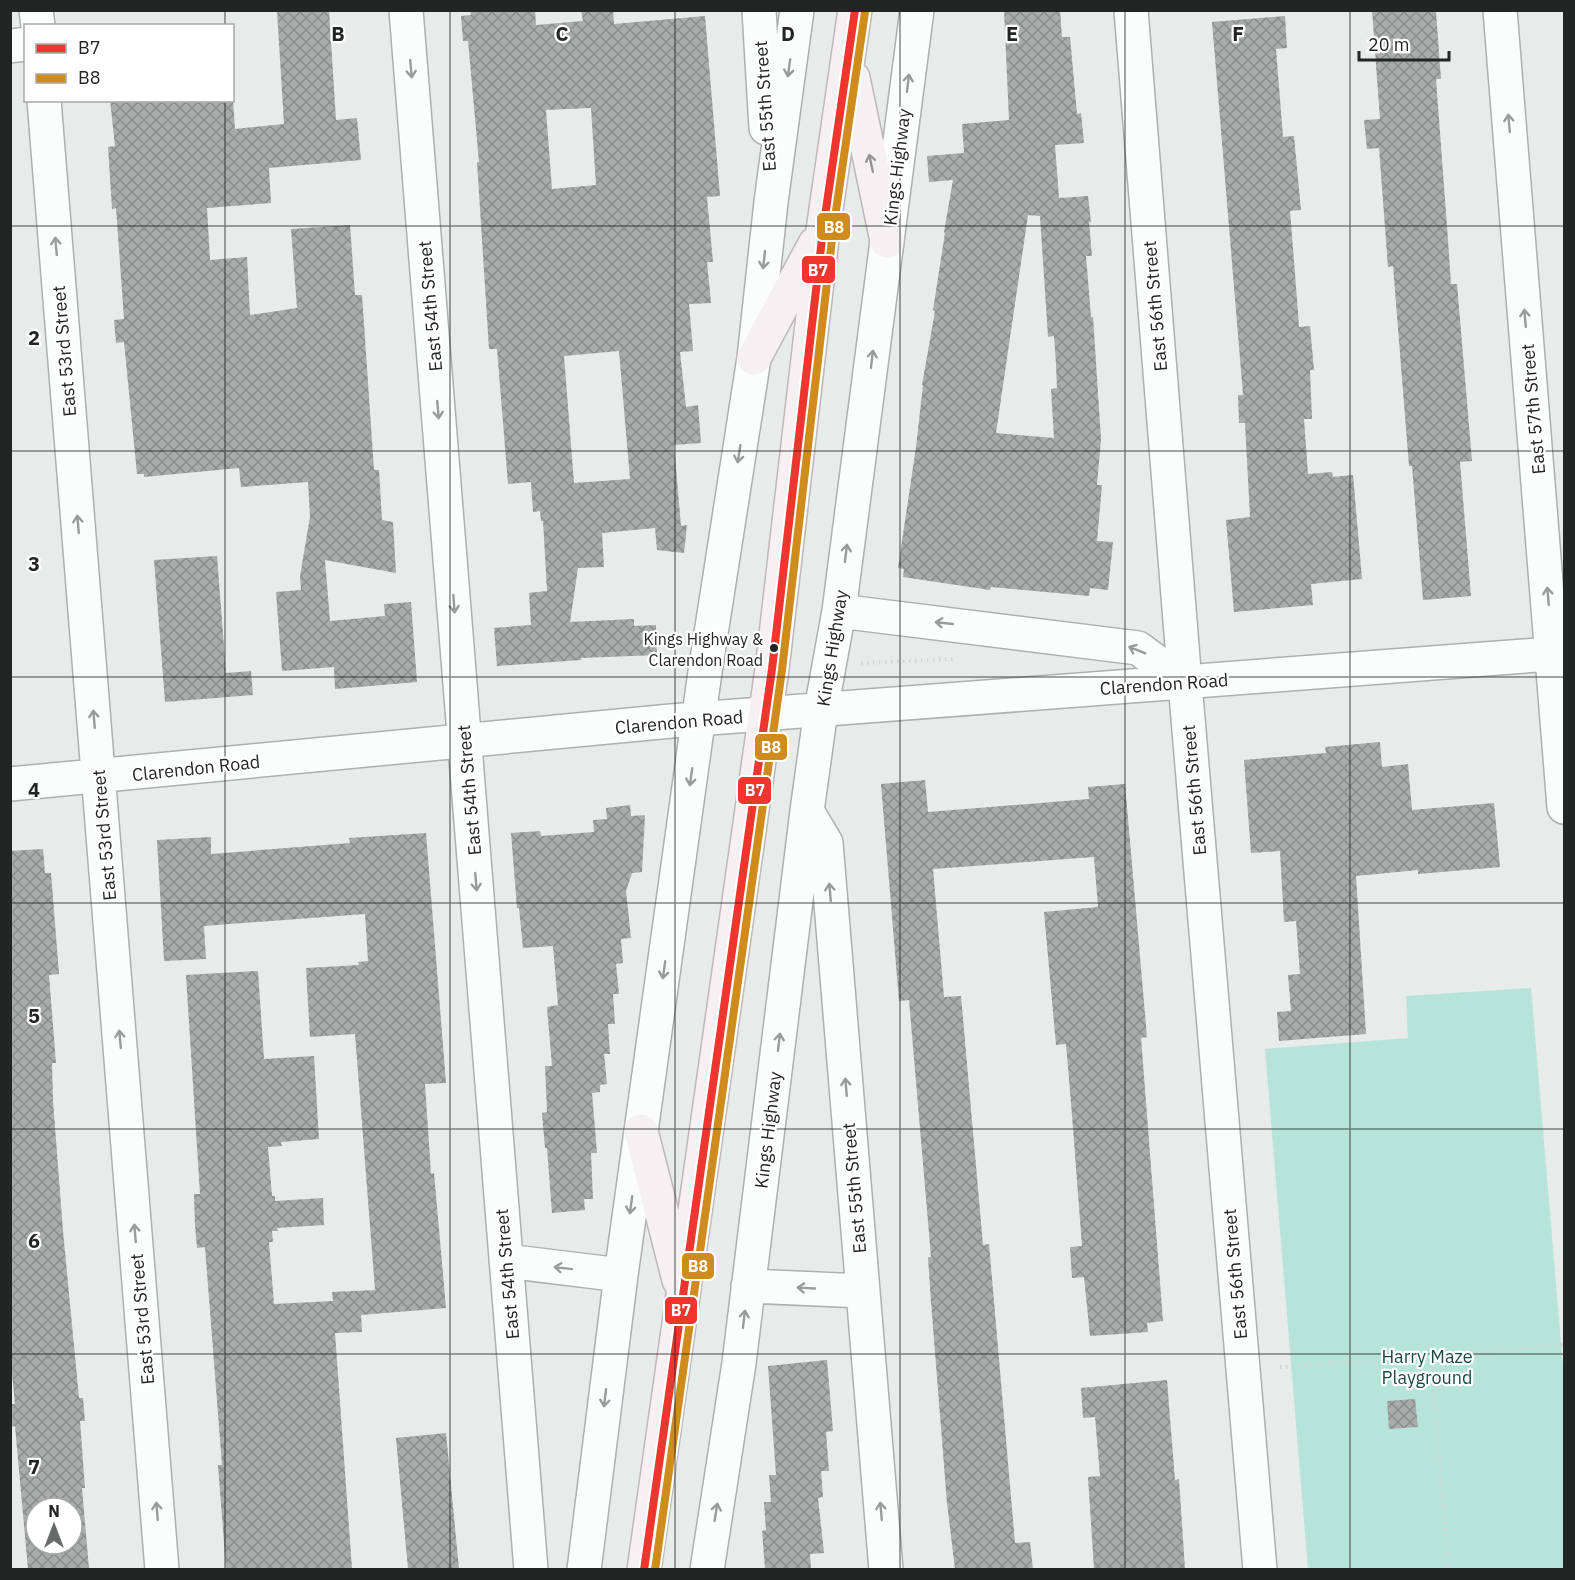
<svg xmlns="http://www.w3.org/2000/svg" width="1575" height="1580" viewBox="0 0 1575 1580" font-family="'IBM Plex Sans',sans-serif">
<style>
.park{fill:#b7e4d9}
.building{fill:url(#building-cross-hatch);fill-rule:evenodd}
.lines{fill:none;stroke-linecap:round;stroke-linejoin:round}
.minor-casing{stroke:#adb0af;stroke-width:36}
.major-casing{stroke:#bfb7ba;stroke-width:36}
.path{stroke:#d3d3d3;stroke-width:4;stroke-dasharray:1.5 4.5;stroke-linecap:butt}
.minor{stroke:#fbfcfc;stroke-width:33}
.major{stroke:#f5f0f2;stroke-width:33}
.bus-1-casing{stroke:#fff;stroke-width:12}
.bus-2-casing{stroke:#fff;stroke-width:12}
.bus-1{stroke:#ee352e;stroke-width:8}
.bus-2{stroke:#cf8c1c;stroke-width:8}
.oneway{stroke:#9a9b9b}
.oneway2{stroke:#969596}
.grid{fill:none;stroke:#232525;stroke-width:1.5;stroke-opacity:0.55}
.bus-dot{fill:#232525;stroke:#fff;stroke-width:2}
.labels{text-anchor:middle;dominant-baseline:central;stroke-width:4.5;stroke-linejoin:round;paint-order:stroke}
.bus-label{font-size:16px;fill:#232525;stroke:#fff;text-anchor:end}
.street-label{font-size:18px;fill:#232525;stroke:#fff}
.park-label{font-size:18px;fill:#1a4b41;stroke:#fff}
.grid-label{font-size:20px;text-anchor:middle;font-weight:bold;fill:#232525;stroke:#fff;stroke-width:4.5;stroke-linejoin:round;paint-order:stroke}
.line-badge{stroke:#fff;stroke-width:2}
.badge-label{font-size:16px;text-anchor:middle;font-weight:bold;fill:#fff}
</style>
<defs>
<pattern id="building-cross-hatch" width="8" height="8" patternUnits="userSpaceOnUse" patternTransform="scale(1.5)"><rect width="8" height="8" fill="#a9acaa"/><path d="M0 0l8 8M0 8l8-8" fill="none" stroke="#898c8a"/></pattern>
</defs>
<rect width="100%" height="100%" fill="#e7ebe9"/>
<path class="park" d="M1531 988 1564 1379V1569H1308L1265 1049 1408 1038 1406 996Z"/>
<path class="building" d="M329 10 336 120 357 118 361 160 269 168 271 203 207 208 210 260 247 257 250 315 297 308 291 229 350 225 355 295H362L374 470H379L382 520 393 522 396 573 325 560 330 621 385 616 384 604 411 602 417 682 335 689 334 667 282 671 276 592 301 590 300 576 310 517 308 482 241 487 239 468 144 477V474H137L124 342 116 343 114 320 124 319 116 208 112 209 108 147 115 146 110 100H233L235 129 284 124 277 11Z
M470 10H535L536 25 583 21 581 10H613L614 24 705 16 720 196 707 197 713 262H707L711 303 689 304 693 351 680 352 686 407 698 405 701 443 674 445 681 526 687 525 684 553 657 550 655 528 602 533 604 567 578 568 570 622 634 619V626L656 625 657 655 581 658V660L497 666 494 628 531 625 529 593 547 591 543 521H541L540 511 533 512 531 482 508 484 497 349H489L477 162H479L468 41H463L461 16 471 15ZM591 108 596 185 552 189 546 110ZM619 351 630 479 574 483 564 356Z
M1004 10H1060L1062 37H1070L1077 114 1081 113 1084 143 1055 145 1059 198 1088 196 1091 222H1089L1092 256H1086L1091 317H1093L1101 439 1097 485H1102L1097 541 1113 542 1108 590 1090 588 1089 596 991 587 990 590 903 577 904 569 898 568 916 447 923 385H922L935 311 933 310 945 233 944 232 953 180 929 182 927 156 964 153 962 124 1009 120ZM1028 215 1040 216 1048 337 1054 336 1056 364 1057 388 1051 389 1054 438 996 433Z
M1372 10 1436 12 1441 79H1436L1448 240 1451 284H1457L1472 461 1460 462 1471 596 1423 600 1412 466H1409L1393 266 1388 267 1379 148 1367 149 1364 120 1380 119Z
M1285 16 1287 48 1276 49 1283 137 1294 136 1301 210 1290 211 1297 299 1299 327 1310 326 1314 370H1310L1312 419H1304L1308 474 1332 472 1333 477 1353 475 1362 579 1311 584 1313 605 1234 612 1226 520 1250 517 1245 423H1239L1238 395H1243L1212 22Z
M217 556 226 673 251 671 253 695 165 702 154 560Z
M1380 742 1382 767 1408 764 1412 810 1494 803 1500 867 1418 874V870L1356 876 1366 1034 1279 1041 1277 1012 1291 1011 1288 975 1300 974 1296 921 1284 922 1280 851 1251 853 1244 760 1326 753 1325 747Z
M925 780 928 812 1089 799 1088 787 1125 784 1147 1037 1141 1038 1163 1321 1147 1323 1148 1332 1090 1336 1084 1277 1072 1278 1070 1247 1082 1246 1072 1115 1066 1044 1056 1045 1044 912 1098 907 1094 857 933 869 944 997 961 996 983 1245 989 1244 1015 1543 1030 1542 1033 1569H955L947 1503 931 1302 928 1257H931L909 1000 899 1001 881 784Z
M630 805 631 816 645 815 642 872 632 873 626 891 631 938 621 939 623 963 616 964 619 994H613L615 1024H608L610 1054H604L607 1084 600 1085V1092L592 1093 597 1153H591L593 1199H584L585 1210 552 1213 547 1148H545L542 1113 547 1112 545 1066H552L547 1007 558 1005 553 946 523 948 519 908H517L511 833 540 831 541 836 594 832 593 820 607 819 606 808Z
M426 833 446 1083 425 1084 431 1174 434 1173 446 1308 361 1315 362 1332 335 1333 352 1569H226L218 1465H222L205 1247 197 1248 195 1225 194 1194H200L186 975 258 971 264 1059 314 1056 319 1139 281 1142 282 1146 268 1147 272 1196H275V1201L323 1198 324 1225 277 1228 278 1231H272L273 1242H269L274 1304 333 1301 332 1292 375 1290 355 1034 310 1037 306 968 359 965 358 962 368 961 365 914 204 926 206 959 164 961 157 840 211 837V854L350 843 349 838Z
M43 849 45 873H51L59 974 49 975 56 1063H52L53 1101 63 1231 79 1398H83L85 1421H80L85 1488H82L89 1569H28L15 1426 10 1427V1404H15L10 1355V851ZM36 1508H72V1544H36Z
M827 1360 833 1431 826 1432 829 1471H821L823 1497 818 1498 824 1553 810 1554 811 1569H765L762 1531 766 1530 764 1502H771L769 1475H776L768 1366Z
M1167 1380 1175 1480 1179 1479 1185 1569H1094L1088 1477 1100 1476 1095 1417 1083 1418 1081 1388Z
M1415 1399 1418 1427 1389 1429 1387 1401Z
M446 1433 459 1569H408L396 1438Z"/>
<g class="lines">
<g class="minor-casing">
<path id="minor" d="M36 10 38 26
M406 10 531 1570
M759 10 766 128
M1131 10 1185 683 1260 1570
M1500 10 1564 807
M10 46 26 44
M44 100 162 1570
M839 611 1138 648 1185 683
M10 784 671 721 1564 653
M807 811 826 843 886 1570
M506 1261 621 1275
M748 1286 863 1291
M584 1570 621 1275 705 672 754 358 771 202 797 10
M707 1570 739 1363 807 811 821 710 839 611 917 10"/>
</g>
<g class="major-casing">
<path id="major" d="M853 78 887 241
M754 358 815 244
M641 1131 679 1280
M644 1570 772 669 823 230 855 10"/>
</g>
<path class="path" d="M861 663 953 659
M1431 1355 1448 1570
M1280 1367 1564 1345"/>
<use href="#minor" class="minor"/>
<use href="#major" class="major"/>
<g class="bus-1-casing">
<path id="bus-1" d="M644 1570 772 669 823 230 855 10"/>
</g>
<g class="bus-2-casing">
<path id="bus-2" d="M655 1570 782 670 833 231 865 12"/>
</g>
<use href="#bus-1" class="bus-1"/>
<use href="#bus-2" class="bus-2"/>
</g>
<defs><path id="oneway-shaft" d="M-6 0H5M1.5-3L5.5 0L1.5 3" fill="none" stroke-width="1.6" stroke-linecap="round" stroke-linejoin="round" transform="scale(1.5)"/></defs>
<g class="oneway">
<use href="#oneway-shaft" transform="translate(789 68) rotate(98)"/>
<use href="#oneway-shaft" transform="translate(411 69) rotate(85)"/>
<use href="#oneway-shaft" transform="translate(908 83) rotate(-83)"/>
<use href="#oneway-shaft" transform="translate(1509 123) rotate(-95)"/>
<use href="#oneway-shaft" transform="translate(56 246) rotate(-95)"/>
<use href="#oneway-shaft" transform="translate(764 260) rotate(96)"/>
<use href="#oneway-shaft" transform="translate(1525 318) rotate(-95)"/>
<use href="#oneway-shaft" transform="translate(872 359) rotate(-83)"/>
<use href="#oneway-shaft" transform="translate(438 410) rotate(85)"/>
<use href="#oneway-shaft" transform="translate(739 454) rotate(99)"/>
<use href="#oneway-shaft" transform="translate(78 524) rotate(-95)"/>
<use href="#oneway-shaft" transform="translate(846 553) rotate(-83)"/>
<use href="#oneway-shaft" transform="translate(1548 596) rotate(-95)"/>
<use href="#oneway-shaft" transform="translate(454 604) rotate(86)"/>
<use href="#oneway-shaft" transform="translate(944 623) rotate(-174)"/>
<use href="#oneway-shaft" transform="translate(1137 650) rotate(-158)"/>
<use href="#oneway-shaft" transform="translate(94 719) rotate(-95)"/>
<use href="#oneway-shaft" transform="translate(691 777) rotate(98)"/>
<use href="#oneway-shaft" transform="translate(476 882) rotate(85)"/>
<use href="#oneway-shaft" transform="translate(830 892) rotate(-95)"/>
<use href="#oneway-shaft" transform="translate(664 970) rotate(98)"/>
<use href="#oneway-shaft" transform="translate(120 1039) rotate(-95)"/>
<use href="#oneway-shaft" transform="translate(779 1042) rotate(-83)"/>
<use href="#oneway-shaft" transform="translate(846 1087) rotate(-95)"/>
<use href="#oneway-shaft" transform="translate(631 1205) rotate(98)"/>
<use href="#oneway-shaft" transform="translate(135 1233) rotate(-95)"/>
<use href="#oneway-shaft" transform="translate(563 1268) rotate(-173)"/>
<use href="#oneway-shaft" transform="translate(806 1288) rotate(-177)"/>
<use href="#oneway-shaft" transform="translate(744 1319) rotate(-83)"/>
<use href="#oneway-shaft" transform="translate(605 1398) rotate(97)"/>
<use href="#oneway-shaft" transform="translate(157 1511) rotate(-95)"/>
<use href="#oneway-shaft" transform="translate(881 1511) rotate(-95)"/>
<use href="#oneway-shaft" transform="translate(716 1512) rotate(-81)"/>
</g>
<use class="oneway2" href="#oneway-shaft" transform="translate(871 163) rotate(-102)"/>
<path class="grid" d="M225 10V26M450 10V1570M675 10V1570M900 10V1570M1125 10V1570M1350 10V1570M225 100V1570M10 226H1564M10 451H1564M10 677H1564M10 903H1564M10 1129H1564M10 1354H1564"/>
<circle class="bus-dot" cx="774" cy="648" r="5"/>
<g class="labels">
<g class="bus-label">
<text x="763" y="639">Kings Highway &amp;<tspan x="763" dy="21">Clarendon Road</tspan></text>
</g>
<g class="street-label">
<text transform="translate(765 106) rotate(-94)">East 55th Street</text>
<text transform="translate(897 167) rotate(-83)">Kings Highway</text>
<text transform="translate(430 306) rotate(-95)">East 54th Street</text>
<text transform="translate(1155 306) rotate(-95)">East 56th Street</text>
<text transform="translate(64 351) rotate(-95)">East 53rd Street</text>
<text transform="translate(1533 409) rotate(-95)">East 57th Street</text>
<text transform="translate(832 648) rotate(-81)">Kings Highway</text>
<text transform="translate(1164 684) rotate(-4)">Clarendon Road</text>
<text transform="translate(679 722) rotate(-5)">Clarendon Road</text>
<text transform="translate(196 768) rotate(-6)">Clarendon Road</text>
<text transform="translate(469 790) rotate(-95)">East 54th Street</text>
<text transform="translate(1194 790) rotate(-95)">East 56th Street</text>
<text transform="translate(104 835) rotate(-95)">East 53rd Street</text>
<text transform="translate(768 1130) rotate(-83)">Kings Highway</text>
<text transform="translate(854 1188) rotate(-95)">East 55th Street</text>
<text transform="translate(507 1274) rotate(-95)">East 54th Street</text>
<text transform="translate(1235 1274) rotate(-95)">East 56th Street</text>
<text transform="translate(142 1319) rotate(-95)">East 53rd Street</text>
</g>
<g class="park-label">
<text x="1427" y="1356">Harry Maze<tspan x="1427" dy="21">Playground</tspan></text>
</g>
</g>
<g class="grid-label">
<text x="338" y="41">B</text>
<text x="562" y="41">C</text>
<text x="788" y="41">D</text>
<text x="1012" y="41">E</text>
<text x="1238" y="41">F</text>
<text x="34" y="345">2</text>
<text x="34" y="571">3</text>
<text x="34" y="797">4</text>
<text x="34" y="1023">5</text>
<text x="34" y="1248">6</text>
<text x="34" y="1474">7</text>
</g>
<g class="line-badge">
<rect x="816" y="212" width="35" height="29" rx="6" fill="#cf8c1c"/>
<rect x="801" y="255" width="35" height="29" rx="6" fill="#ee352e"/>
<rect x="754" y="733" width="34" height="28" rx="6" fill="#cf8c1c"/>
<rect x="737" y="776" width="35" height="29" rx="6" fill="#ee352e"/>
<rect x="681" y="1252" width="34" height="28" rx="6" fill="#cf8c1c"/>
<rect x="664" y="1296" width="34" height="29" rx="6" fill="#ee352e"/>
</g>
<g class="badge-label">
<text x="834" y="233">B8</text>
<text x="818" y="276">B7</text>
<text x="771" y="753">B8</text>
<text x="755" y="796">B7</text>
<text x="698" y="1272">B8</text>
<text x="681" y="1316">B7</text>
</g>
<rect width="1575" height="1580" fill="none" stroke="#232525" stroke-width="24"/>
<rect x="24" y="24" width="210" height="78" fill="#ffffff" stroke="#a7a8a8" stroke-width="1.5"/>
<rect x="36" y="44" width="30" height="9" fill="#ee352e" stroke="#a7a8a8" stroke-width="1.5"/>
<text x="78" y="54" font-size="18" fill="#232525">B7</text>
<rect x="36" y="74" width="30" height="9" fill="#cf8c1c" stroke="#a7a8a8" stroke-width="1.5"/>
<text x="78" y="84" font-size="18" fill="#232525">B8</text>
<g transform="translate(54 1526)"><circle r="28" fill="#ffffff" stroke="#a7a8a8" stroke-width="1.5"/>
<path d="M0-4.5L10 22L0 15L-10 22Z" fill="#686a6a"/>
<text y="-9" font-size="16" font-weight="bold" text-anchor="middle" fill="#232525">N</text>
</g>
<path d="M1359 51v9h90v-9" fill="none" stroke="#232525" stroke-width="3"/>
<text x="1368" y="51" font-size="18" fill="#232525" stroke="#ffffff" stroke-width="4.5" paint-order="stroke">20 m</text>
</svg>
